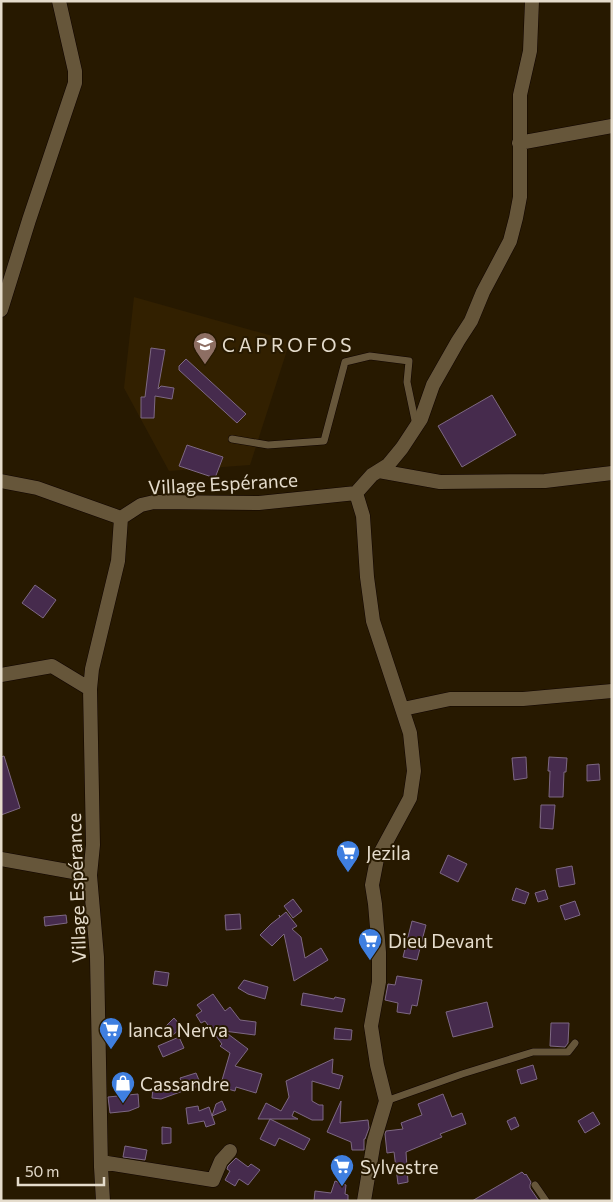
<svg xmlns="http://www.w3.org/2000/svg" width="613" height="1202" viewBox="0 0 613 1202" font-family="Commissioner,sans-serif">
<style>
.built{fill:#322000}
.building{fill:#462b4d;stroke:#7d6883}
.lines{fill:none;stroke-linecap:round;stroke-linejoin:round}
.service-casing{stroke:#100400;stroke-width:8}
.minor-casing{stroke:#100400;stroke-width:15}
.service{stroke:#66563a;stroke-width:7}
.minor{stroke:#66563a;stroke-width:14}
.labels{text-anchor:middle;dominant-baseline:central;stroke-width:4;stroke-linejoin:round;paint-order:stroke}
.poi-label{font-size:19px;fill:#e5dccc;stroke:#271900;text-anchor:start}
.street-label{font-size:19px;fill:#e5dccc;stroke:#271900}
</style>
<rect width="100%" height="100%" fill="#271900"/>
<path class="built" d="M134 297 290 341 250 465 169 471 124 388Z"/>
<path class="building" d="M151 348 165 350 158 389 161 386 174 388 172 399 155 396 154 418H141V397H145Z
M186 359 246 414 237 423 179 370V366Z
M492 395 516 435 462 467 438 426Z
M187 445 223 457 215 478 179 466Z
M35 585 56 600 43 618 22 603Z
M4 756 20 808 1 815V757Z
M526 757 527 778 514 780 512 758Z
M549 757 567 758 566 772H564L563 797H549L550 771H548Z
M599 764 600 780 587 781V765Z
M541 805H555L553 829 540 828Z
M448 855 467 864 458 882 440 873Z
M572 866 575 884 559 887 556 869Z
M516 888 529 893 525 904 512 900Z
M545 890 548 899 538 902 535 893Z
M293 899 302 911 293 918 284 906Z
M575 901 580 915 565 920 560 906Z
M286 912 297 926 292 929 301 937 305 958 321 948 328 960 294 981 284 934 272 946 260 935 271 924 280 917 279 915 280 917Z
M240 914 241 929 226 930 225 915Z
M66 915 67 923 45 926 44 917Z
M412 921 426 925 417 960 403 957Z
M155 971 169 973 167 986 153 984Z
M397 976 422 980 417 1006 412 1005 410 1014 397 1012 398 1003 385 1000 388 984 395 985Z
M244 980 268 987 265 999 248 994 238 988Z
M303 993 334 999 335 997 345 999 342 1012 301 1005Z
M213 994 225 1011 230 1007 240 1020 256 1022 255 1035 224 1031 248 1049 235 1066 262 1074 256 1093 236 1087 235 1091 220 1087 230 1053 220 1046 222 1044 205 1021 201 1023 196 1015 202 1011 197 1005Z
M487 1002 493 1027 453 1037 446 1012Z
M174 1018 182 1027 173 1035 165 1027Z
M551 1023H569L568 1043 565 1047 550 1046Z
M335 1028 352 1030 351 1040 334 1039Z
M179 1037 184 1048 163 1057 158 1046Z
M333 1059 332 1073 343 1076 339 1089 312 1081V1101L319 1105H323V1120H312L294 1111 292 1116 298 1119H270L310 1139 304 1150 279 1138 275 1146 260 1139 270 1119H258L266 1103 281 1111 289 1097 286 1081Z
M533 1065 537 1079 521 1084 517 1070Z
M196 1073 201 1085 185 1091 180 1078Z
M153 1088 183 1091 161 1099 152 1098Z
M138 1094 139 1107 129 1111 110 1113 108 1097Z
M443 1094 452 1117 462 1113 466 1124 440 1134 442 1137 406 1152 408 1182 398 1184 394 1152 387 1153 385 1134 386 1131 403 1129 401 1123 422 1115 418 1104Z
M222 1101 226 1110 212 1116 216 1104Z
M341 1101 340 1123 368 1120 369 1128 365 1139H364V1150H352L351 1142 327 1132Z
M198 1106 199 1111 209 1107 215 1124 206 1127 204 1121 188 1124 186 1108Z
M593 1112 600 1124 585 1133 578 1121Z
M515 1117 519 1126 511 1130 507 1121Z
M162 1127 171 1128V1143L162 1144Z
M125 1146 147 1150 145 1160 123 1157Z
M236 1158 248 1167 251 1164 260 1170 248 1185 239 1179 235 1186 225 1180 230 1171 227 1169 228 1166Z
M522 1172 525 1175 526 1174 531 1182 530 1185V1188L539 1201H472Z
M335 1181 346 1185 345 1194 348 1195V1201H314L315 1191 331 1193Z"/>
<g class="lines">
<g class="service-casing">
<path id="service" d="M232 439 268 445 324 441 345 362 370 356 409 361 407 382 416 425
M386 1101 462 1074 533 1052H568L575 1043
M535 1185 546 1201"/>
</g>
<g class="minor-casing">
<path id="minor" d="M519 143 612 126
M1 310 29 220 75 83V71L59 1
M379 471 440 482 545 481 612 473
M1 481 37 488 121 518
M356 493 363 516 367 577 373 621 410 733 414 771 410 798 377 859 372 885 375 904 379 952V982L371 1026 377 1065 386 1101 374 1141 364 1201
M1 675 52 666 90 689
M403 709 450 699H523L612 691
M1 859 90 875
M101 1162 213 1180 221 1161 230 1151
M103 1201 101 1167 97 957 90 875 93 845 90 689 92 669 118 561 121 518 141 505 154 502 259 503 356 493 372 475 388 465 402 448 421 419 433 385 458 341 471 321 483 292 510 241 516 218 520 197V95L530 51 532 1"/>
</g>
<use href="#service" class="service"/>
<use href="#minor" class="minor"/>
</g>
<defs>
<g id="school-pin" transform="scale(1.25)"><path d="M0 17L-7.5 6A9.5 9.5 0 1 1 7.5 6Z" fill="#8d6e63" stroke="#271900"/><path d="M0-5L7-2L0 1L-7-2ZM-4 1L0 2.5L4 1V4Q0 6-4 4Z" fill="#fff"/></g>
<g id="supermarket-pin" transform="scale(1.25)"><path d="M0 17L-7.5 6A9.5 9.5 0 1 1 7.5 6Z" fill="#3f7fe0" stroke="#271900"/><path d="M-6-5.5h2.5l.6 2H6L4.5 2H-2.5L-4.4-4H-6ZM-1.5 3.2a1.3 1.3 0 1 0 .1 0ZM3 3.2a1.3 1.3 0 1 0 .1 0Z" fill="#fff"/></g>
<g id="shop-pin" transform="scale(1.25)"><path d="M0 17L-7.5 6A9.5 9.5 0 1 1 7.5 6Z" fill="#3f7fe0" stroke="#271900"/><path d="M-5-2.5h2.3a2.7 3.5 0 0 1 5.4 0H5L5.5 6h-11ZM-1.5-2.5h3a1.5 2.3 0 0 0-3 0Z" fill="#fff"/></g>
</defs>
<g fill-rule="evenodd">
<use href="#school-pin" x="205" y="344"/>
<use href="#supermarket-pin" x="348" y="852"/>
<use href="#supermarket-pin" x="370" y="940"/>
<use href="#supermarket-pin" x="111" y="1029"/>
<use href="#shop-pin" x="123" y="1083"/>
<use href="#supermarket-pin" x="342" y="1166"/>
</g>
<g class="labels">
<g class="poi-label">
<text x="222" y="344">C A P R O F O S</text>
<text x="366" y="852">Jezila</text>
<text x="388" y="940">Dieu Devant</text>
<text x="128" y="1029">lanca Nerva</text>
<text x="140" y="1083">Cassandre</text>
<text x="360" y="1166">Sylvestre</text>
</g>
<g class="street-label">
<text transform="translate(223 483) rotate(-3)">Village Espérance</text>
<text transform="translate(76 888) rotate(-92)">Village Espérance</text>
</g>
</g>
<rect width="613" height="1202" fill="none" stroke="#e5dccc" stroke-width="5"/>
<path d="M18 1177v8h86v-8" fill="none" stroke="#e5dccc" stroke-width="2.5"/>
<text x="25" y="1177" font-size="15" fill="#e5dccc" stroke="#271900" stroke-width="4" paint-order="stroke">50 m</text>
</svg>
